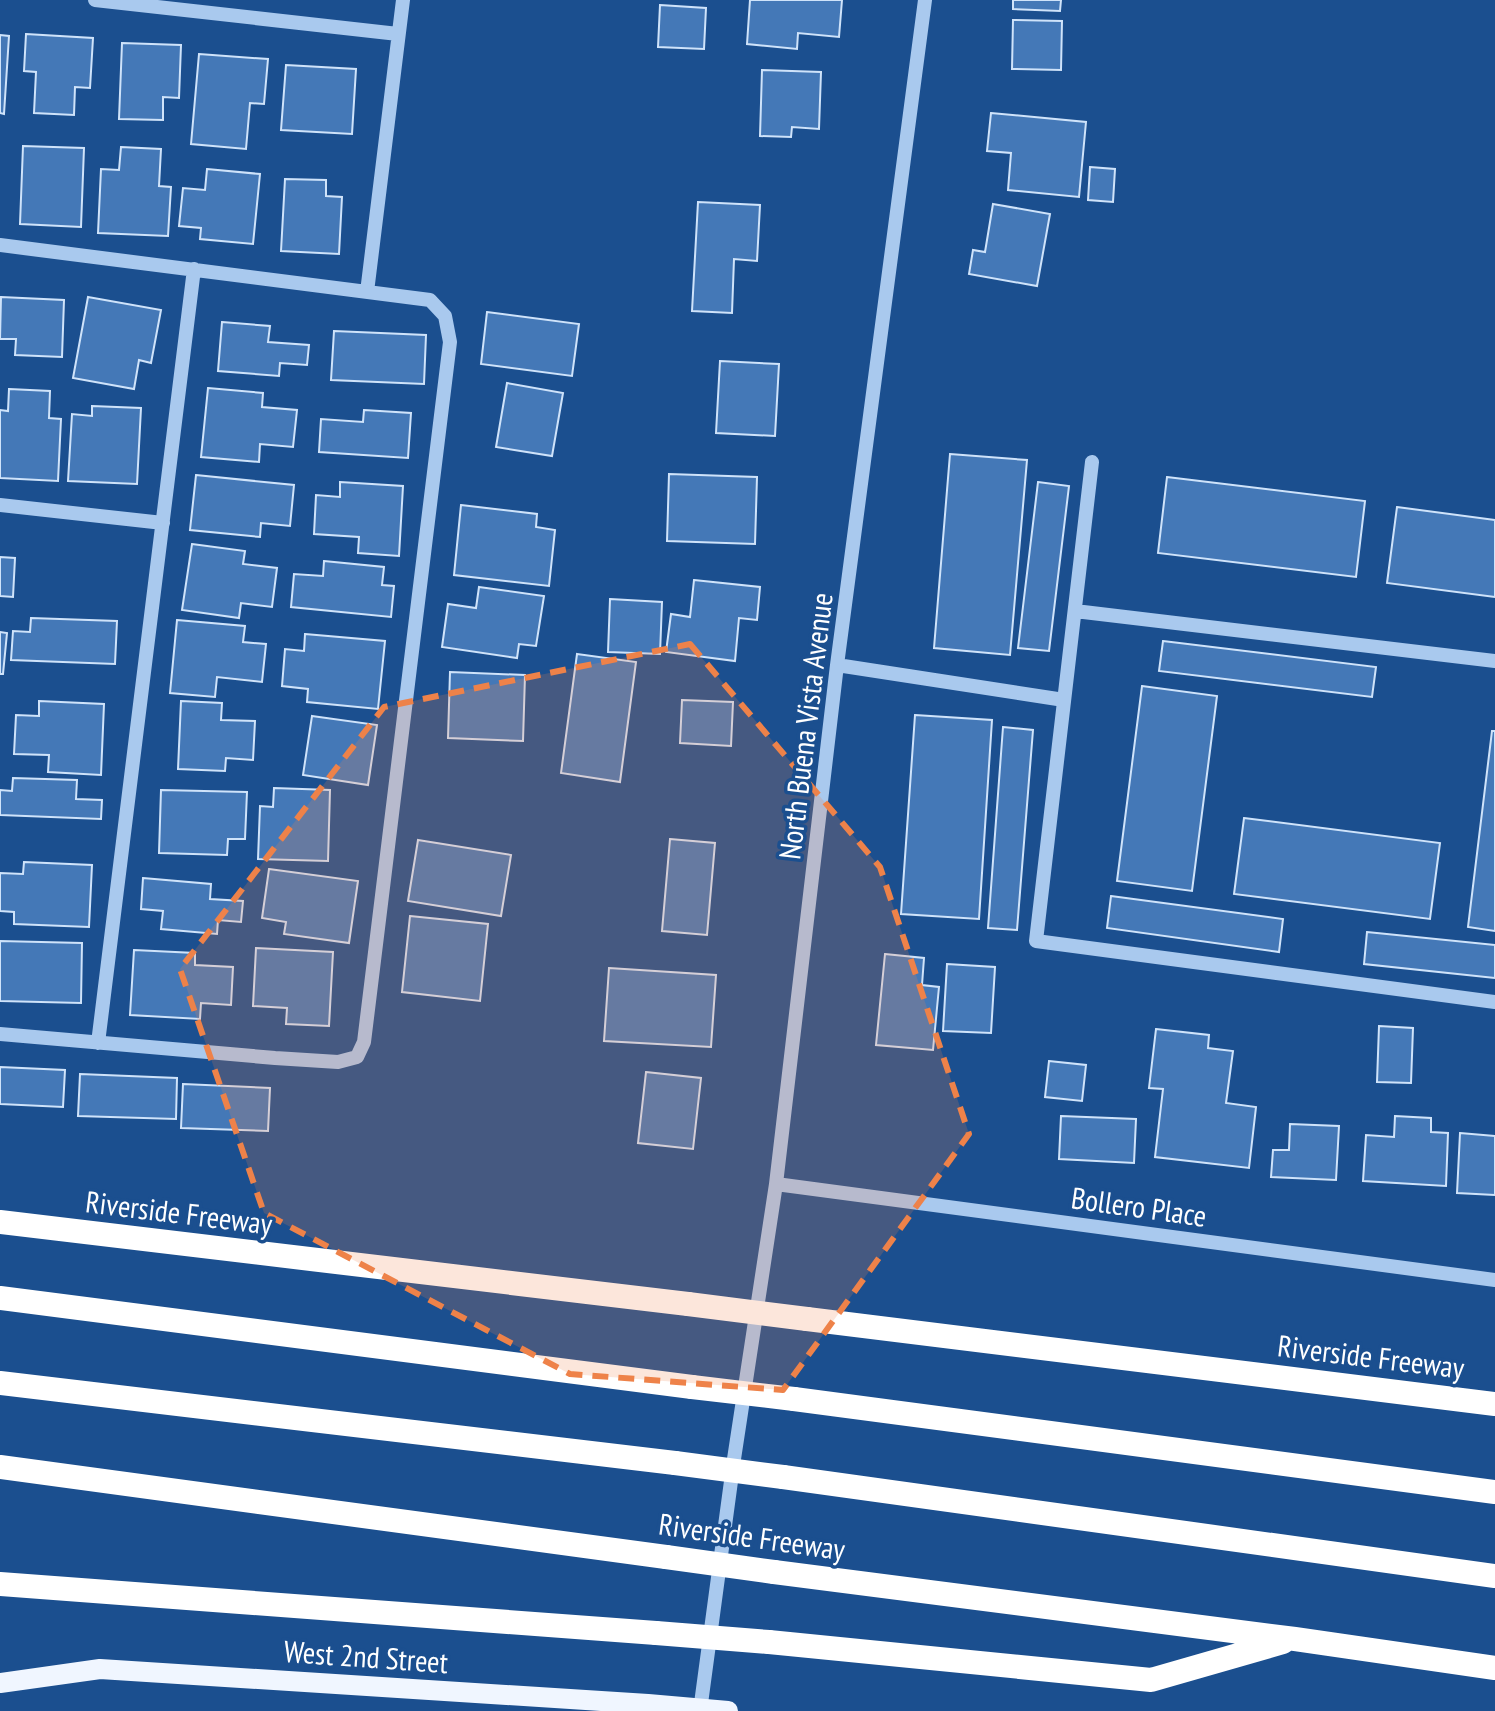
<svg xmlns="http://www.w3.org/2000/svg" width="1495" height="1711" viewBox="0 0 1495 1711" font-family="'PT Sans Narrow',sans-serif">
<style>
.building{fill:#4478b7;stroke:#cfe3fa;stroke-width:2}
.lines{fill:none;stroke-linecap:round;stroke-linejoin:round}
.minor{stroke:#a9c9ee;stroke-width:14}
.major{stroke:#f0f6ff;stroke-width:20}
.highway{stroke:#fff;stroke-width:24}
.highway-bridge{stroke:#fff;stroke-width:24}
.marked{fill:#ee8249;fill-opacity:0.2;stroke:#ee8249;stroke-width:6;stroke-dasharray:16 10;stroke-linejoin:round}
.labels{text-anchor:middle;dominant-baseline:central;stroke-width:7;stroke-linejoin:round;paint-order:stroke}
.street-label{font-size:30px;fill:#fff;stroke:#1b4f8f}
</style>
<rect width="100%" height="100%" fill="#1b4f8f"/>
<path class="building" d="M750 0H842L839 37 798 33 797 49 747 44Z
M1013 0H1061L1060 11 1013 9Z
M660 5 706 8 704 49 658 47Z
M1013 20 1062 21 1061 70 1012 69Z
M26 34 93 38 90 88 75 87 74 115 34 113 36 72 24 71Z
M0 35 9 36 4 114 0 113Z
M122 43 181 45 179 98 163 97V120L119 119Z
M199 54 268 59 264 104 250 103 246 149 191 144Z
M286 65 356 69 352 134 281 130Z
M762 70 821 72 819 129 792 127 791 137 760 136Z
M991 113 1086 122 1079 197 1008 190 1011 153 987 151Z
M23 146 84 148 81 227 20 224Z
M121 147 161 149 159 186 171 187 168 236 98 233 101 169 119 170Z
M1090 167 1115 169 1113 202 1088 200Z
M207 169 260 174 253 244 200 239 201 228 179 226 183 188 205 190Z
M285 179 326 180V196L342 197 339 254 281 251Z
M698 202 760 205 757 261 734 259 732 313 692 311Z
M993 204 1050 214 1037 286 969 274 973 250 985 252Z
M1 297 64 300 62 357 15 355 16 339H0Z
M88 297 161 310 151 363 139 360 134 389 73 378Z
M487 312 579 324 572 376 481 364Z
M222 322 270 326 268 342 309 345 307 365 280 363 279 376 218 371Z
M334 331 426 335 424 384 331 380Z
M720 361 779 364 775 436 716 433Z
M507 383 563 393 552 456 496 447Z
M208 388 263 393 262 407 297 410 293 447 260 444 259 462 201 457Z
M9 389 50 391 49 418 61 419 58 481 0 478V410L8 411Z
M92 406 141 408 137 484 68 481 72 414 92 416Z
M364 410 411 413 408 458 319 452 321 419 363 422Z
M950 454 1027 460 1010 655 934 648Z
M669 474 757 477 755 544 667 541Z
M196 475 294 485 290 526 261 523 260 537 190 530Z
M1167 477 1365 501 1356 577 1158 553Z
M340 482 403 486 399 556 358 553 359 537 314 534 316 495 340 497Z
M1038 482 1069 486 1049 651 1018 648Z
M461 505 537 514 536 527 555 530 549 586 454 575Z
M1397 507 1495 520V597L1387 583Z
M192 544 245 551 243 564 277 568 272 607 241 603 239 618 182 610Z
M0 557 15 558 13 597 0 596Z
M324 561 384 567 382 585 394 586 391 617 291 607 294 574 323 576Z
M694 580 760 587 757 620 739 618 735 661 666 652 671 614 690 617Z
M479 587 544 596 536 646 519 644 517 658 442 647 448 604 476 608Z
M610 599 662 602 660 654 608 652Z
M31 618 117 621 115 664 11 660 13 631 30 632Z
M177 620 245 626 243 642 266 644 262 682 217 677 215 697 170 693Z
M0 632 7 633 3 674H0Z
M305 634 385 641 378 709 307 702 308 689 282 686 285 649 304 651Z
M1163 641 1376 667 1372 697 1159 671Z
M577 654 636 662 620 782 561 773Z
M450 672 525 675 523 741 448 738Z
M1142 686 1217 696 1192 891 1117 881Z
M682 700 733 702 731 746 680 743Z
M39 701 104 704 101 775 48 772 49 755 14 754 16 715 39 716Z
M181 701 222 703 221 720 255 721 253 760 226 758 225 771 178 769Z
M915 715 992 720 979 919 901 914Z
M312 716 377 725 368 785 303 775Z
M1003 727 1033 730 1017 930 988 928Z
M1492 731H1495V931L1468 927Z
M13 778 77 780 76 799 102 800 101 819 0 815V790L12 791Z
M274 788 330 790 328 861 258 859 260 806 273 807Z
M161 790 247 792 245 839H228L227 855 159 853Z
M1244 818 1440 843 1430 919 1234 894Z
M670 839 715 843 707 935 662 931Z
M418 840 511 855 501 916 408 901Z
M24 862 92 865 89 927 14 924V912L0 911V873L23 874Z
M269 869 358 881 349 943 284 934 286 922 262 918Z
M143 878 211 884 210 899 243 901 241 922 218 920 217 934 161 929 163 911 141 909Z
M1111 896 1283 919 1279 952 1107 928Z
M410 916 488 924 480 1001 402 992Z
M1367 932 1495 945V978L1364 964Z
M0 941 82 943 81 1003 0 1001Z
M256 948 333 952 329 1026 286 1024 287 1008 253 1006Z
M134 950 195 953V965L233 967 231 1005 201 1003 200 1019 130 1015Z
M885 954 924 958 922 985 939 987 933 1050 876 1045Z
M947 964 995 967 991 1033 943 1031Z
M609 968 716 975 711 1047 604 1041Z
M1379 1026 1413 1028 1411 1083 1377 1082Z
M1156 1029 1209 1035 1208 1048 1233 1051 1226 1103 1256 1107 1249 1168 1155 1157 1163 1089 1149 1088Z
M1049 1061 1086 1065 1082 1101 1045 1097Z
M0 1067 65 1070 63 1107 0 1104Z
M646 1072 701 1078 693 1149 638 1143Z
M80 1074 177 1078 176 1119 78 1116Z
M183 1084 270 1088 268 1131 181 1128Z
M1061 1116 1136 1119 1134 1163 1059 1159Z
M1395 1116 1431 1118V1132L1448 1133 1446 1186 1363 1181 1366 1135 1394 1137Z
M1290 1124 1339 1126 1336 1180 1271 1177 1273 1150H1289Z
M1460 1133 1495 1136V1195L1457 1193Z"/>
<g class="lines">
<path class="minor" d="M95 0 398 34
M0 245 430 300 445 316 450 342 364 1042 357 1057 338 1062 275 1058 0 1034
M367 292 403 0
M1092 462 1036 941 1495 1002
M0 505 163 523
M1075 611 1495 661
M837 665 1064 700
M98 1043 194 269
M776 1184 1495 1280
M700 1711 734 1459 776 1184 837 665 925 0"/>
<path class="major" d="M0 1683 100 1669 648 1704 728 1711"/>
<path class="highway" d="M0 1222 688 1304
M0 1298 692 1387
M807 1319 1495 1404
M0 1383 675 1463
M794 1399 1495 1492
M0 1467 666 1557
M783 1477 1495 1576
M774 1572 1295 1639 1495 1668
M0 1584 656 1633
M769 1642 1151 1680 1283 1642"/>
<path class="highway-bridge" d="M688 1304 807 1319
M692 1387 794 1399
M675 1463 783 1477
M666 1557 774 1572
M656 1633 769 1642"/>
</g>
<path class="marked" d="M690 644 880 867 969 1134 783 1390 570 1374 264 1213 180 969 384 707Z"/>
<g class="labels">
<g class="street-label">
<text transform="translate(805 726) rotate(-83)">North Buena Vista Avenue</text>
<text transform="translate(1139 1206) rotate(8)">Bollero Place</text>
<text transform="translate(179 1212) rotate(7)">Riverside Freeway</text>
<text transform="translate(1371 1356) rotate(7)">Riverside Freeway</text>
<text transform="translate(752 1536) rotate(8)">Riverside Freeway</text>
<text transform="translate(366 1656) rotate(4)">West 2nd Street</text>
</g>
</g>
</svg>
